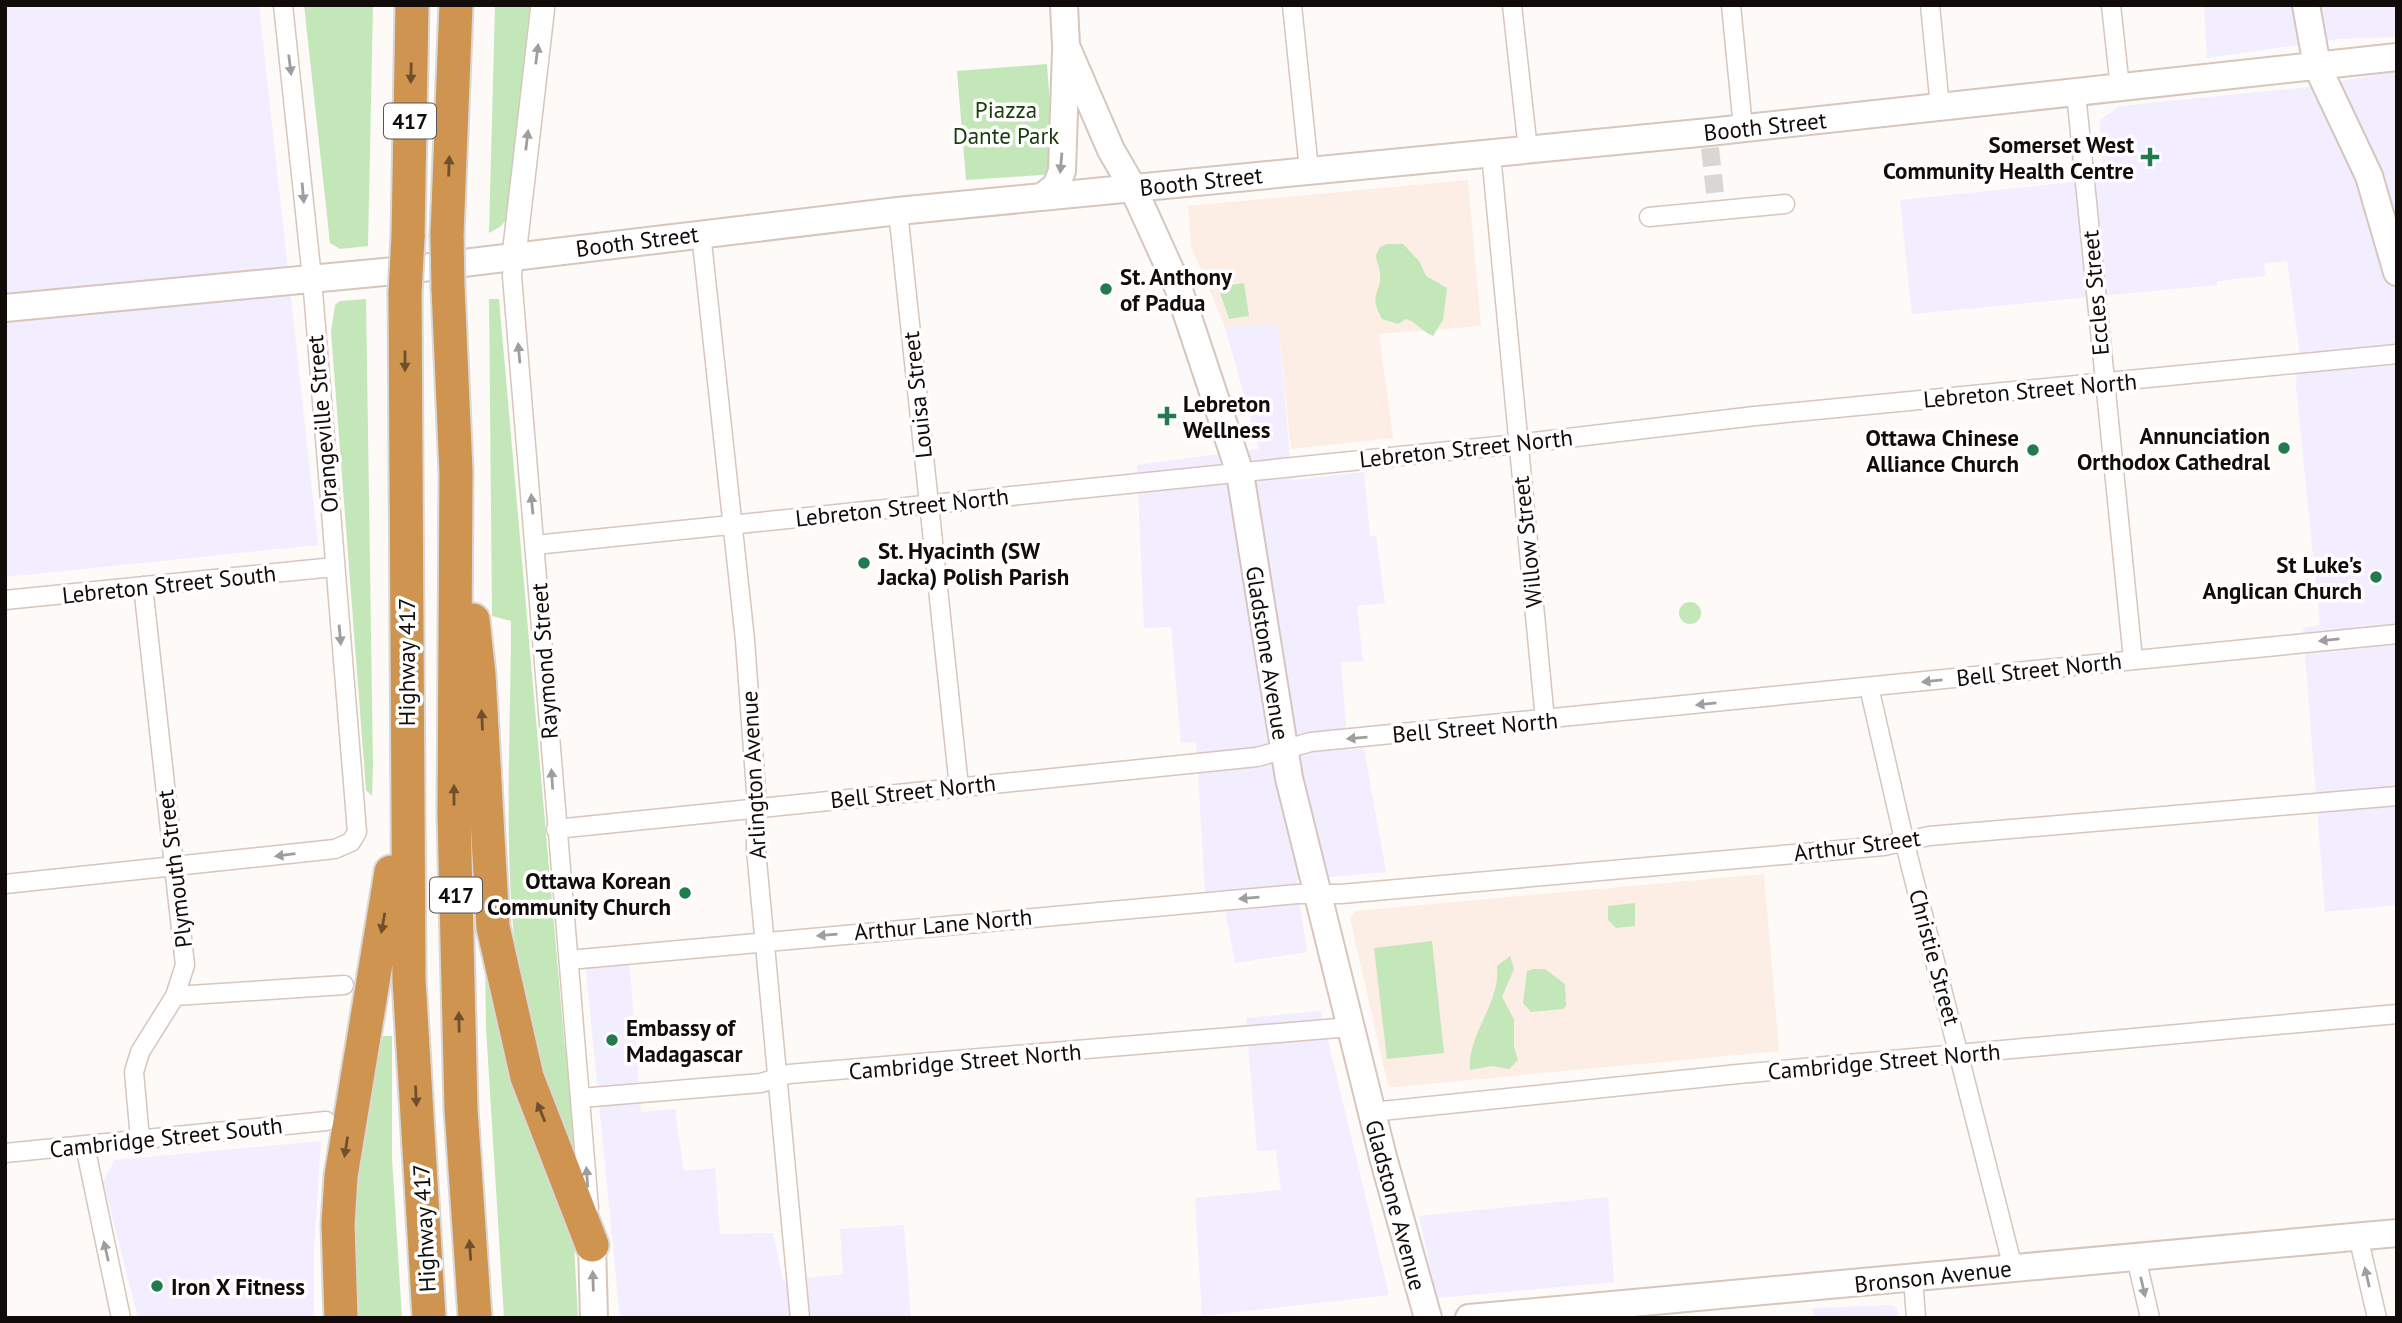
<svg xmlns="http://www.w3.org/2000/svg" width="2402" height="1323" viewBox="0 0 2402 1323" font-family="'PT Sans',sans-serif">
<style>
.commercial{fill:#f2edff}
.built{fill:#fcede5}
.green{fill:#c4e7b9}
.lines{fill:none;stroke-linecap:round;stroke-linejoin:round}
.minor-tunnel{stroke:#dad6d4;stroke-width:18;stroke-dasharray:18 9;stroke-linecap:butt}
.minor-casing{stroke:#d6c6bc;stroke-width:21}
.tertiary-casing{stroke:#d6c6bc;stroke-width:26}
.secondary-casing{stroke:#d6c6bc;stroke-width:30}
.motorway-casing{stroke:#d9d8d8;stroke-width:37}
.minor{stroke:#fff;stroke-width:18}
.tertiary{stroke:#fff;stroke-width:23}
.secondary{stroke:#fff;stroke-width:26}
.motorway{stroke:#ce9450;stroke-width:33}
.motorway-bridge-casing{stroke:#d9d8d8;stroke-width:37;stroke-linecap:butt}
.motorway-bridge{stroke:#ce9450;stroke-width:33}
.oneway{fill:#a09e9d}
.oneway2{fill:#70502c}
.poi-dot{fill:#227a4e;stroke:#fff;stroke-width:2.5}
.labels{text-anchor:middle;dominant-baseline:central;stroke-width:7;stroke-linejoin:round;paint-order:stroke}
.shield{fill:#fff;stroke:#585553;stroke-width:2}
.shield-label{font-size:21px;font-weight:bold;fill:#110c09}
.park-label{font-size:23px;fill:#193a0a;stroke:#fff}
.street-label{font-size:23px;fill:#110c09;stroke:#fff}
.poi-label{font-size:23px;font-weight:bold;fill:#110c09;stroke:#fff;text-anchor:end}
</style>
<rect width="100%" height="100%" fill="#fdfaf8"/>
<path class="commercial" d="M5 5H259L318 545 5 577Z
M2204 5H2397V37L2339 39 2207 58Z
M2397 71V905L2325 912 2303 628 2320 625 2296 386 2299 348 2287 261 2264 264 2266 276 2217 281V285L1912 314 1900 200 2103 179 2100 120 2120 106 2308 87Z
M1278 322 1292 480 1364 472 1370 536H1376L1385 603 1357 606 1363 661 1341 662 1348 750 1364 748 1386 872 1296 880 1307 952 1235 963 1224 904 1206 905 1196 742 1181 743 1171 627 1144 628 1137 465 1259 449 1225 327Z
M629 955 641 1112 675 1109 684 1171 715 1168 720 1234 773 1233 783 1281 843 1274 840 1229 904 1225 911 1318H620L585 960Z
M1321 1011 1389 1295 1202 1316 1195 1198 1281 1190 1276 1150 1257 1151 1246 1018Z
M321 1141 314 1247V1318H138L103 1181 115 1160Z
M1608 1197 1614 1282 1437 1298 1419 1216Z
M1892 1305 1897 1308 1899 1318H1815L1812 1308Z"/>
<path class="built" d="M1468 180 1481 326 1379 334 1393 438 1291 449 1278 323 1225 327 1191 246 1188 206Z
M1764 874 1779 1051 1394 1087 1388 1085 1350 918 1356 911Z"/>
<path class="green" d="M304 5H373L368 246 340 249 330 243Z
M495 5H530L507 219 501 226 489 233Z
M1047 64 1055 174 966 180 957 71Z
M1387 244H1403L1419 261 1426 276 1447 288 1443 320 1433 336C1422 332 1417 322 1406 319L1398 324 1382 319C1367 293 1383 292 1380 272 1379 266 1376 262 1376 255L1380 247Z
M1244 283 1249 316 1229 319 1218 287Z
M366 299 373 766 372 796 366 790 331 332 335 305 340 301Z
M489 299H499L564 1038 577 1149 569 1151C541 1076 518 994 512 914 505 816 511 718 511 621L492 616Z
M1679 613a11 11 0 1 1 22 0a11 11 0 1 1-22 0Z
M1635 903V926L1616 928 1608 920V906Z
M1432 941 1444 1053 1387 1059 1374 948Z
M485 956 574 1244 578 1318H504L486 1028Z
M1510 956 1514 969 1502 997 1514 1019V1047L1518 1060 1509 1069 1492 1066 1470 1070C1467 1034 1501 1003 1497 966Z
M1533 969H1545L1565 984 1566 1006 1563 1009 1531 1012 1523 1003 1527 971Z
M383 1036H392V1158L402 1318H359L355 1260 359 1146Z"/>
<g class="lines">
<path class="minor-tunnel" d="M1710 148 1717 211"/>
<g class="minor-casing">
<path id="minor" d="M1292 5 1309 170
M1512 5 1528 150
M1731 5 1743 128
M1930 5 1940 107
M2111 5 2120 88
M2076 93 2133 659
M1491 154 1545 720
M898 211 959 787
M1649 217 1785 204
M701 233 745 640 756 791V850L800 1318
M514 256 512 276 589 1208
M535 545 1517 444 1755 416 2397 354
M5 600 334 567
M1869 687 1905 844 2013 1268
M556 829 1257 757 1311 742 2397 634
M5 884 335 849 351 842 357 832 312 278 283 5
M569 960 1298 894H1341L1884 846 1929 836 2397 796
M175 996 344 985
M581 1098 761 1083 789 1074 1350 1027
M1372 1112 1738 1074 2397 1014
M140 1139 134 1072 140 1052 175 996 185 965 143 586
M85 1146 121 1318
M5 1153 326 1121
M2358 1236 2377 1318
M2136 1257 2150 1318
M1913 1278 1916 1318"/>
</g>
<g class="tertiary-casing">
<path id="tertiary" d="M514 256 543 5"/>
</g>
<g class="secondary-casing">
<path id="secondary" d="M1064 5 1066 46 1111 150 1133 188 1178 287 1240 473 1289 778 1383 1157 1428 1318
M2306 5 2317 66 2369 176 2397 272
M1042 197 1056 186 1062 171 1066 51
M5 308 405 270 898 211 1709 132 2397 57
M592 1245 594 1318
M1469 1318 2397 1233"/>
</g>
<g class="motorway-casing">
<path id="motorway" d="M447 234 456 5
M408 237 412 5
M448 288 456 472 454 814 461 1109 475 1318
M405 293 409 980 429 1318
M473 620 479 675 493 927 527 1077 592 1245
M341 1318 338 1224 341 1176 391 872"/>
</g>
<use href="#minor" class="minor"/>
<use href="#tertiary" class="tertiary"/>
<use href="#secondary" class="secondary"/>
<use href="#motorway" class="motorway"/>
<g class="motorway-bridge-casing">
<path id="motorway-bridge" d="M447 234 448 288
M405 293 408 237"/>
</g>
<use href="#motorway-bridge" class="motorway-bridge"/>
</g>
<defs><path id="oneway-solid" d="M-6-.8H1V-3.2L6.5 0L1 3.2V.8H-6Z" transform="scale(1.75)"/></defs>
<g class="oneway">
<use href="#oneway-solid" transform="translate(537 54) rotate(-83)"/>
<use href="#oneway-solid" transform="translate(290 65) rotate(83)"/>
<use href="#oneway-solid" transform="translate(527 140) rotate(-83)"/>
<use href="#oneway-solid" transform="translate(1061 163) rotate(95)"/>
<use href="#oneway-solid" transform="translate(303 193) rotate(85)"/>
<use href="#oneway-solid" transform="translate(519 353) rotate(-95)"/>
<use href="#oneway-solid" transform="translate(532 504) rotate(-95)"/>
<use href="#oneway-solid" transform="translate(340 635) rotate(85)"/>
<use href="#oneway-solid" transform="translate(2329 640) rotate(174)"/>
<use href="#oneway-solid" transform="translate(1932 681) rotate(174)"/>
<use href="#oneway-solid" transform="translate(1706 704) rotate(174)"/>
<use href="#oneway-solid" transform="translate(1357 738) rotate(175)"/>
<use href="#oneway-solid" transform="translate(552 779) rotate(-94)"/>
<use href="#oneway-solid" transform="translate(285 855) rotate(173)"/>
<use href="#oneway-solid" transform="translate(1249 898) rotate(175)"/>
<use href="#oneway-solid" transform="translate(827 935) rotate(175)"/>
<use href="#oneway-solid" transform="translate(587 1177) rotate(-94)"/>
<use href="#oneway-solid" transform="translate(106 1251) rotate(-103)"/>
<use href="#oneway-solid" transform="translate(2367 1277) rotate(-103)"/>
<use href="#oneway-solid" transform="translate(593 1281) rotate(-92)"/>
<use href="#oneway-solid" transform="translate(2143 1287) rotate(77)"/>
</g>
<g class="oneway2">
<use href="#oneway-solid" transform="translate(411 73) rotate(91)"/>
<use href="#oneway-solid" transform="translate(449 166) rotate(-88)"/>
<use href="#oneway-solid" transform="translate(405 361) rotate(90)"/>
<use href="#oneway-solid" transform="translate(482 720) rotate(-93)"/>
<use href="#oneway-solid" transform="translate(454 795) rotate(-90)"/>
<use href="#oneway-solid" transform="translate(383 923) rotate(100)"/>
<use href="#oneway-solid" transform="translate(459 1022) rotate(-91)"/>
<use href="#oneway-solid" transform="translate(416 1096) rotate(87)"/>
<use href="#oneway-solid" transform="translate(541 1112) rotate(-112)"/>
<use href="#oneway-solid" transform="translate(346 1147) rotate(99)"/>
<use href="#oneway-solid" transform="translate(470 1250) rotate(-94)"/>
</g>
<g class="poi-dot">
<path d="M2146.5 146.5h7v7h7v7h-7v7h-7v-7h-7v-7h7z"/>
<circle cx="1106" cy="289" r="7"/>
<path d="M1163.5 405.5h7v7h7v7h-7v7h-7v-7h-7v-7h7z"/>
<circle cx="2284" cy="448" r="7"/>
<circle cx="2033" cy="450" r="7"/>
<circle cx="864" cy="563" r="7"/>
<circle cx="2376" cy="577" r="7"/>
<circle cx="685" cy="893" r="7"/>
<circle cx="612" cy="1040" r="7"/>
<circle cx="157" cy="1286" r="7"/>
</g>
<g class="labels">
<g class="shield">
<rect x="384" y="103.5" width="52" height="35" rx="5"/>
<rect x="430" y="877.5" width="52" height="35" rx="5"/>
</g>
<g class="shield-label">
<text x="410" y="121">417</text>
<text x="456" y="895">417</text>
</g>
<g class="park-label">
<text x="1006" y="109">Piazza<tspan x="1006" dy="26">Dante Park</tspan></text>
</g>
<g class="street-label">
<text transform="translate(1765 126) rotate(-6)">Booth Street</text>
<text transform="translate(1201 181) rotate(-6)">Booth Street</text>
<text transform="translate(637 241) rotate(-7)">Booth Street</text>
<text transform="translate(2095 293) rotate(-95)">Eccles Street</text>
<text transform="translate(2030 390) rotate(-5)">Lebreton Street North</text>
<text transform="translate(917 395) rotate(-96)">Louisa Street</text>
<text transform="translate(322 424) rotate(-95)">Orangeville Street</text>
<text transform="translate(1466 448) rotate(-6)">Lebreton Street North</text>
<text transform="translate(902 507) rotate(-6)">Lebreton Street North</text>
<text transform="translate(1527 542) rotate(-96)">Willow Street</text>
<text transform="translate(169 584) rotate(-6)">Lebreton Street South</text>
<text transform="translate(1268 653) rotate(81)">Gladstone Avenue</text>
<text transform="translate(544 661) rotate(-94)">Raymond Street</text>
<text transform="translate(406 662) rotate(-90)">Highway 417</text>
<text transform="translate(2039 669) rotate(-6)">Bell Street North</text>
<text transform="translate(1475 727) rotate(-5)">Bell Street North</text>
<text transform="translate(753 775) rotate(-93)">Arlington Avenue</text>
<text transform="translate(913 791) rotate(-6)">Bell Street North</text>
<text transform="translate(1857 845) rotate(-7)">Arthur Street</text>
<text transform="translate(174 869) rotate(-97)">Plymouth Street</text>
<text transform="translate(943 924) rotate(-5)">Arthur Lane North</text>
<text transform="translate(1935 957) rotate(75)">Christie Street</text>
<text transform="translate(965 1061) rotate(-5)">Cambridge Street North</text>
<text transform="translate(1884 1061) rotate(-5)">Cambridge Street North</text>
<text transform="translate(166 1137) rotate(-6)">Cambridge Street South</text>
<text transform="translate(1396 1205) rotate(75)">Gladstone Avenue</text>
<text transform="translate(424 1228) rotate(-93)">Highway 417</text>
<text transform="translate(1933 1276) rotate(-6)">Bronson Avenue</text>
</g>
<g class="poi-label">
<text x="2134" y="144">Somerset West<tspan x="2134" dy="26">Community Health Centre</tspan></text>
<text x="1120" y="276" text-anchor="start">St. Anthony<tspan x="1120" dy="26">of Padua</tspan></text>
<text x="1183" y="403" text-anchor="start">Lebreton<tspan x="1183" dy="26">Wellness</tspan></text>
<text x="2270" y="435">Annunciation<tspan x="2270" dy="26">Orthodox Cathedral</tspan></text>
<text x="2019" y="437">Ottawa Chinese<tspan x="2019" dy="26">Alliance Church</tspan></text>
<text x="878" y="550" text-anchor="start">St. Hyacinth (SW<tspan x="878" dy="26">Jacka) Polish Parish</tspan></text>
<text x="2362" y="564">St Luke's<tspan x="2362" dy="26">Anglican Church</tspan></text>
<text x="671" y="880">Ottawa Korean<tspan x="671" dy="26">Community Church</tspan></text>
<text x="626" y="1027" text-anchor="start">Embassy of<tspan x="626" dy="26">Madagascar</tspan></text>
<text x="171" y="1286" text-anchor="start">Iron X Fitness</text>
</g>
</g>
<rect width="2402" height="1323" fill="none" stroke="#110c09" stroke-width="14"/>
</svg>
